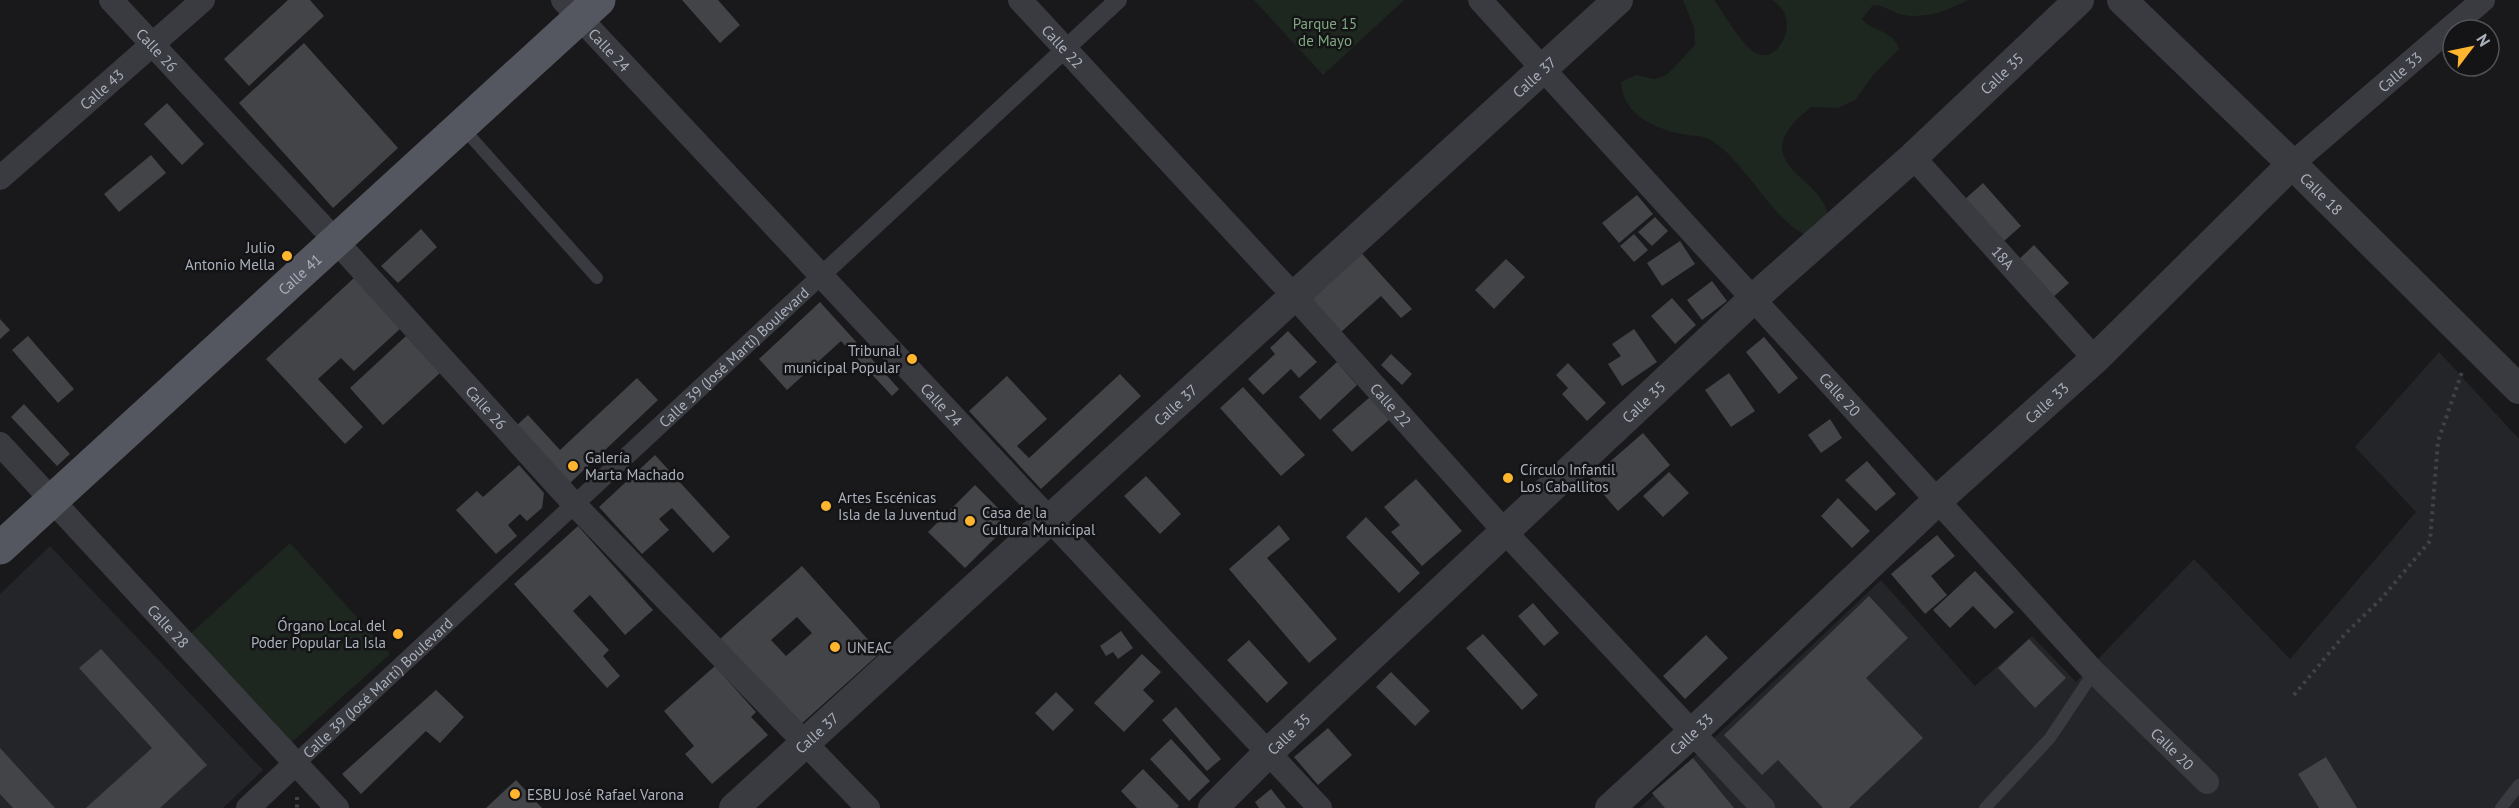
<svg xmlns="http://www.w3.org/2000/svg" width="2519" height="808" viewBox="0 0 2519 808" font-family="'PT Sans',sans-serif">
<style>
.built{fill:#242528}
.green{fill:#1e271f}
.building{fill:#434448;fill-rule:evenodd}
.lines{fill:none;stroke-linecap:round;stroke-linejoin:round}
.path{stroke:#3f4248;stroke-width:4;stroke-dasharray:3 4.5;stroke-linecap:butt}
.service{stroke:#393b41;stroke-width:12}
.pedestrian{stroke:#393b41;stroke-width:18}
.minor{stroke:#393b41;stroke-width:24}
.tertiary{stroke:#393b41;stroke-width:30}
.primary{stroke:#555760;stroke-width:33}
.poi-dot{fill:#ffb52d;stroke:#141416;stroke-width:2}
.labels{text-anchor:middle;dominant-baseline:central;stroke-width:5;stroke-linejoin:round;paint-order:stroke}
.park-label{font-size:15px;fill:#7fa881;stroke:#141416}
.street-label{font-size:15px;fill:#aab0bc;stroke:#141416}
.poi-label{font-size:15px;fill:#aab0bc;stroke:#141416;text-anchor:start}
</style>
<rect width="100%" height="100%" fill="#19191b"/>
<path class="built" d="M2439 352 2519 439V808H1640L1881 580 1975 686 2032 636 2076 682 2194 559 2290 659 2416 512 2355 447Z
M50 546 263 770 223 808H0V594Z"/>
<path class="green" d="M1254 0H1404L1323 75Z
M1683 0H1714C1724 13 1743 49 1758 54 1779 63 1803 18 1772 0H1968C1947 11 1922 20 1900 14 1890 11 1883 5 1873 5L1862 19C1873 33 1893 29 1899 49L1874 74 1855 100 1838 108 1811 107C1734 169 1836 175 1828 227 1827 233 1822 239 1819 243 1809 237 1797 231 1788 223 1762 200 1738 155 1709 139 1701 135 1690 136 1682 134 1653 128 1623 115 1621 82L1636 75 1654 79 1662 77 1669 73 1695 45 1694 27Z
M290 543 390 654 283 750 188 636Z"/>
<path class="building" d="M288 0H310L324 16 249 86 224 59Z
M682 0H718L740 25 720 43Z
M304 43 398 148 333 208 239 103Z
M167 103 204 144 182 165 144 124Z
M151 155 166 173 119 212 104 194Z
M1983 183 2021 226 2003 242 1964 200Z
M1637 195 1653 214 1619 243 1602 223Z
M1655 217 1668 231 1652 246 1638 232Z
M421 229 437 247 398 283 381 266Z
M1634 234 1648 250 1634 262 1620 246Z
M1680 241 1695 264 1662 286 1647 263Z
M2034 245 2069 283 2051 299 2017 261Z
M1357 248 1412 309 1401 318 1381 296 1341 332 1307 293Z
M1506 259 1525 277 1494 309 1475 290Z
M354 278 401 328 354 371 341 358 318 379 363 427 345 444 266 359Z
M1712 281 1727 301 1702 320 1687 300Z
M1672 298 1696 325 1675 344 1651 316Z
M820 302 899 389 892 396 841 341 787 390 759 359Z
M0 319 10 330 0 339Z
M1634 329 1657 362 1622 386 1608 364 1621 356 1612 344Z
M1288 331 1317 362 1299 378 1291 369 1263 395 1248 379 1275 354 1270 348Z
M28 336 74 389 58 403 12 350Z
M406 336 440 373 383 425 350 388Z
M1764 337 1798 378 1779 394 1746 352Z
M1391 354 1412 374 1402 385 1381 365Z
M1337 362 1357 385 1320 420 1299 397Z
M1568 363 1606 403 1587 421 1562 394 1568 388 1556 375Z
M1729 373 1755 411 1731 427 1705 390Z
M1120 374 1141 396 1041 489 969 411 1007 376 1047 419 1017 446 1029 458Z
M637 378 658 400 570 483 517 425 528 415 560 450Z
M1243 387 1305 455 1281 476 1220 408Z
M1370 397 1390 419 1352 452 1332 430Z
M24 404 70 454 57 466 11 417Z
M1830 419 1842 438 1821 453 1808 435Z
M1643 433 1670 465 1618 511 1590 479Z
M655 455 730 537 713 553 672 508 659 519 669 530 642 554 599 507Z
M1867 461 1896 494 1876 511 1845 480Z
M519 465 544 493 542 508 527 521 520 514 508 525 517 536 496 554 456 510 477 491 483 497Z
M1669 472 1689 493 1663 517 1643 496Z
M1146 476 1181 514 1160 534 1124 496Z
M1416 479 1462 531 1422 566 1391 532 1400 525 1384 507Z
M975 485 1001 511 1000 533 965 568 928 532Z
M1838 498 1870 531 1852 548 1821 516Z
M1366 517 1420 573 1399 593 1346 537Z
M1279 525 1290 539 1267 558 1337 639 1309 663 1229 569Z
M578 526 653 610 625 635 590 595 573 611 609 650 603 656 620 676 607 688 514 584Z
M1937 535 1955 556 1931 576 1947 595 1925 614 1891 574Z
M802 566 880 653 799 726 720 639ZM797 617 812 633 786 656 771 640Z
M1975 571 2014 612 1995 629 1973 606 1950 628 1933 610Z
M1869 596 1908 638 1866 678 1923 738 1849 808H1823L1778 760 1762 775 1724 735Z
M1533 603 1559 633 1544 646 1518 616Z
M1121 631 1133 648 1118 659 1113 652 1106 656 1100 646Z
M1483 634 1538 695 1522 710 1466 648Z
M1706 635 1728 658 1685 699 1663 676Z
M2029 639 2066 678 2035 708 1998 668Z
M1249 640 1288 683 1267 703 1227 660Z
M101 649 207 765 160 808H86L152 748 79 668Z
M1142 654 1161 672 1143 690 1154 701 1124 732 1094 703Z
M715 666 756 712 751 717 768 735 712 784 685 754 694 746 664 711Z
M1391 672 1430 711 1415 726 1376 687Z
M436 690 464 717 440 743 426 731 361 794 342 774Z
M1056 692 1074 710 1053 731 1035 713Z
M1176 707 1221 759 1207 771 1162 720Z
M1328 728 1352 755 1318 785 1294 757Z
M1171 739 1210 781 1189 801 1150 759Z
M0 748 55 808H13L0 794Z
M2326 757 2357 808H2319L2298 774Z
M1693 758 1734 808H1665L1652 793Z
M1143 769 1179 806 1177 808H1137L1121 791Z
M516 780 542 808H486Z
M1271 789 1286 808H1259L1255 802Z"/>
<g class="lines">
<path class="path" d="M2294 695 2345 634 2382 598 2430 541 2438 441 2463 369
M297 797V808"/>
<path class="service" d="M462 127 597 278
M1985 808 2050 738 2094 672
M2501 808 2519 785"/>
<path class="pedestrian" id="s1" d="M296 763 1118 0"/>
<g class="minor">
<path id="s2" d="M111 0 335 240 575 505 868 808"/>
<path id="s3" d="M563 0 1320 808"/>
<path id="s4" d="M1020 0 1294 296 1506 533 1763 808"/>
<path id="s5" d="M1480 0 2094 672 2207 782"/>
<path id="s6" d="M1913 157 2095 359"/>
<path id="s7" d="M2292 164 2483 0"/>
<path id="s8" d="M0 178 203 0"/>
<path id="s9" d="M0 444 337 808"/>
<path d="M248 808 296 763"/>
</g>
<g class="tertiary">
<path id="s10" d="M2122 0 2292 164 2519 389"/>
<path id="s11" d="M734 808 1618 0"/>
<path id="s12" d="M1213 808 1269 752 1753 299 1913 157 2079 0"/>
<path id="s13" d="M1610 808 1693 732 1938 500 2095 359 2292 164"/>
</g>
<path class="primary" id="s14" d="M0 548 599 0"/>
</g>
<g class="poi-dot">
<circle cx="287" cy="256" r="6"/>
<circle cx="912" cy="359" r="6"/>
<circle cx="573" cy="466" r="6"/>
<circle cx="1508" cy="478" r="6"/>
<circle cx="826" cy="506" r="6"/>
<circle cx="970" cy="521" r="6"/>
<circle cx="398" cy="634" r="6"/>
<circle cx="835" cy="647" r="6"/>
<circle cx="515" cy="794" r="6"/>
</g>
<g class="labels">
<g class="park-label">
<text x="1325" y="23">Parque 15<tspan x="1325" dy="17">de Mayo</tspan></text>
</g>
<g class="street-label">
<text stroke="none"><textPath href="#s4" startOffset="63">Calle 22</textPath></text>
<text stroke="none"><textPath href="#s2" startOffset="68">Calle 26</textPath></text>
<text stroke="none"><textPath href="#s3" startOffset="68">Calle 24</textPath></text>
<text stroke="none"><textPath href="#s7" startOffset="142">Calle 33</textPath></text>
<text stroke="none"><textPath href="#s12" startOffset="1078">Calle 35</textPath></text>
<text stroke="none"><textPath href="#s11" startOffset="1084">Calle 37</textPath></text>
<text stroke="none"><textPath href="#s8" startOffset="135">Calle 43</textPath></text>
<text stroke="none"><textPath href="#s10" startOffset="278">Calle 18</textPath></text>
<text stroke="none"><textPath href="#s6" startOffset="135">18A</textPath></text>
<text stroke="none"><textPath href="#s14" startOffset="406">Calle 41</textPath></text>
<text stroke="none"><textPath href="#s1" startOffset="597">Calle 39 (José Martí) Boulevard</textPath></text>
<text stroke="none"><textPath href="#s5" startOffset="534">Calle 20</textPath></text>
<text stroke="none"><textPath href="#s12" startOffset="592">Calle 35</textPath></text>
<text stroke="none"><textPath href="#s13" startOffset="596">Calle 33</textPath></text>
<text stroke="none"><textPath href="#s3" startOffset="554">Calle 24</textPath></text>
<text stroke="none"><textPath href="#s11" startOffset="598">Calle 37</textPath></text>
<text stroke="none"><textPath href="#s4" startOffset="549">Calle 22</textPath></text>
<text stroke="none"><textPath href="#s2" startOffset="554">Calle 26</textPath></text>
<text stroke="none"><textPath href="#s9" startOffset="248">Calle 28</textPath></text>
<text stroke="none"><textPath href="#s1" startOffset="111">Calle 39 (José Martí) Boulevard</textPath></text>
<text stroke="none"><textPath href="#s11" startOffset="112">Calle 37</textPath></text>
<text stroke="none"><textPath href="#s12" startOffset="106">Calle 35</textPath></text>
<text stroke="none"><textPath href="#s13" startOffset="110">Calle 33</textPath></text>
<text stroke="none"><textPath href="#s5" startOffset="1020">Calle 20</textPath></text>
</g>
<g class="poi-label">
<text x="275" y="247" text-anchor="end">Julio<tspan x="275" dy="17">Antonio Mella</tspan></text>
<text x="900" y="350" text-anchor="end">Tribunal<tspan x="900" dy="17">municipal Popular</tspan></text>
<text x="585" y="457">Galería<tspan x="585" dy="17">Marta Machado</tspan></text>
<text x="1520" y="469">Círculo Infantil<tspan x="1520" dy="17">Los Caballitos</tspan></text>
<text x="838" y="497">Artes Escénicas<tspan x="838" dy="17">Isla de la Juventud</tspan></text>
<text x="982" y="512">Casa de la<tspan x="982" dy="17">Cultura Municipal</tspan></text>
<text x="386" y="625" text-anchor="end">Órgano Local del<tspan x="386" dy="17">Poder Popular La Isla</tspan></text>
<text x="847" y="647">UNEAC</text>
<text x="527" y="794">ESBU José Rafael Varona</text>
</g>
</g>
<g transform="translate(2471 48) rotate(58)"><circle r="28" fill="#141416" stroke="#505258" stroke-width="1.5"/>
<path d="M0-4.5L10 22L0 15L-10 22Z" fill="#ffb52d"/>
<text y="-9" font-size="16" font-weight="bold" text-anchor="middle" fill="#aab0bc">N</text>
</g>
</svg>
